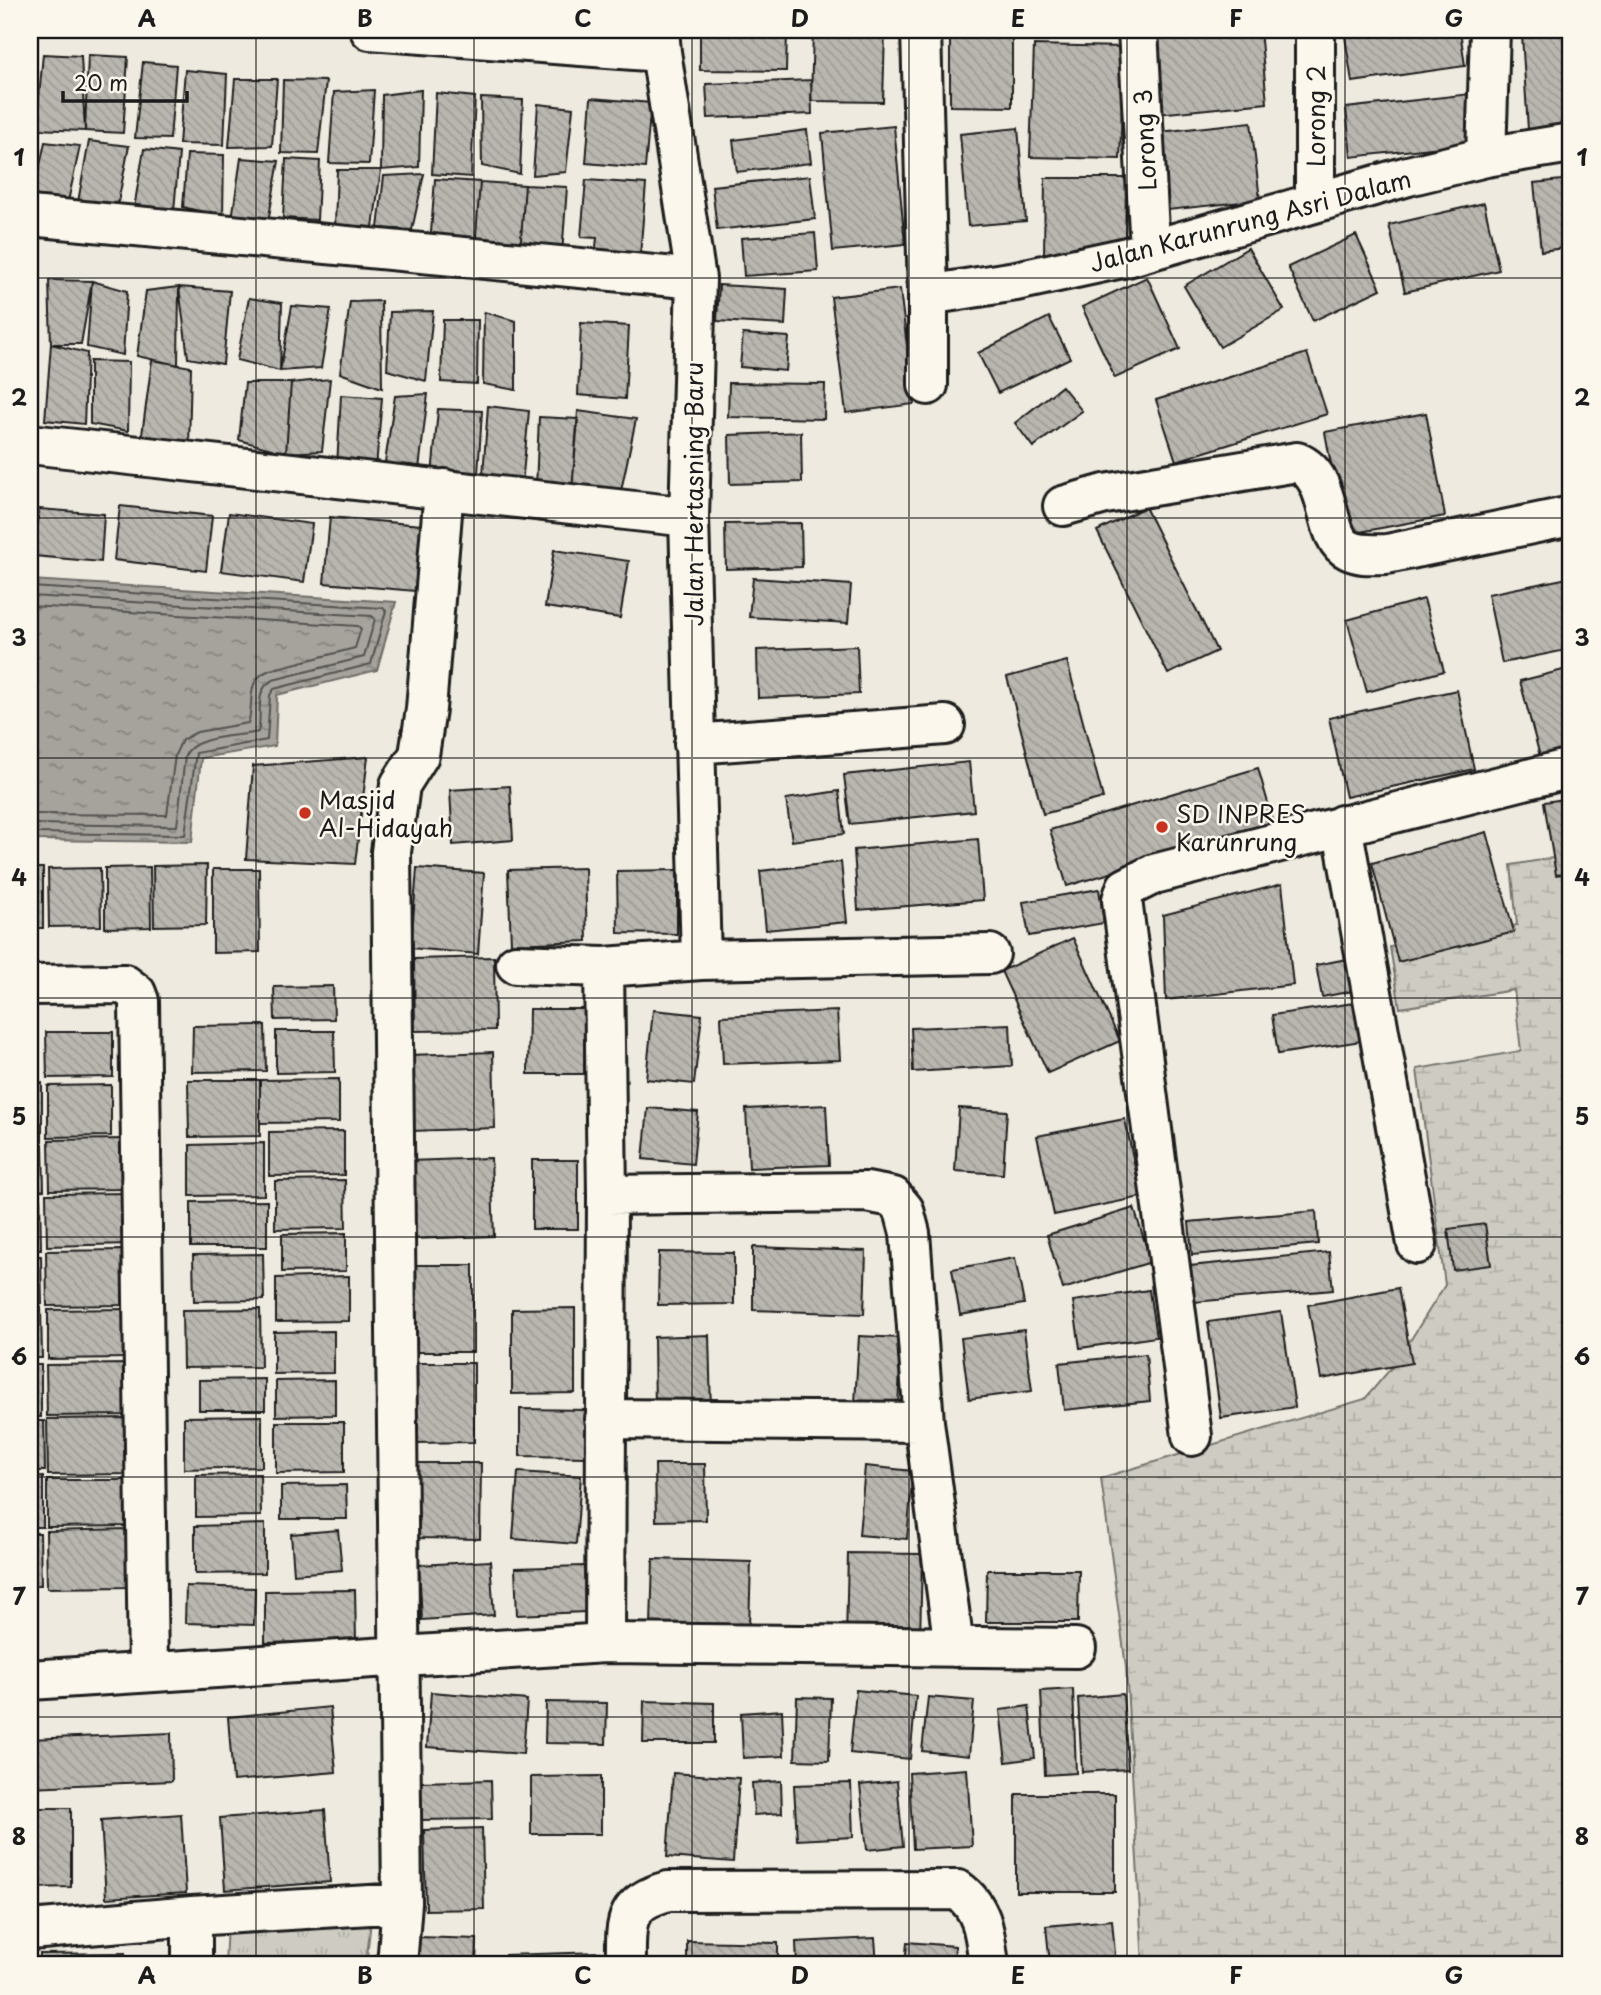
<svg xmlns="http://www.w3.org/2000/svg" width="1601" height="1995" viewBox="0 0 1601 1995" font-family="'Playpen Sans',sans-serif">
<style>
.wetland{fill:url(#wetland-marsh);stroke:#75746f;stroke-width:2}
.park{fill:url(#park-tufts);stroke:#75746f;stroke-width:2}
.water{fill:url(#water-ripples);stroke:#6f6d69;stroke-width:2}
.lines{fill:none;stroke-linecap:round;stroke-linejoin:round}
.shore{stroke:#535250;stroke-width:2}
.building{fill:url(#building-back-hatch);stroke:#1c1c1c;stroke-width:2}
.minor-casing{stroke:#1c1c1c;stroke-width:44}
.minor{stroke:#fbf7ec;stroke-width:38}
.grid{fill:none;stroke:#1c1c1c;stroke-width:2;stroke-opacity:0.55}
.poi-dot{fill:#c8321e;stroke:#fbf7ec;stroke-width:2.5}
.labels{text-anchor:middle;dominant-baseline:central;stroke-width:5;stroke-linejoin:round;paint-order:stroke}
.street-label{font-size:24px;fill:#1c1c1c;stroke:#fbf7ec}
.poi-label{font-size:24px;fill:#1c1c1c;stroke:#fbf7ec;text-anchor:start}
.neatline{fill:none;stroke:#1c1c1c;stroke-width:2.5}
.grid-label{font-size:23px;text-anchor:middle;font-weight:bold;fill:#1c1c1c}
</style>
<defs>
<pattern id="wetland-marsh" width="20" height="14" patternUnits="userSpaceOnUse" patternTransform="scale(1.75)"><rect width="20" height="14" fill="#ceccc2"/><path d="M1 5h8M5 5V1M11 12h8M15 12V8" fill="none" stroke="#b0afa6"/></pattern>
<pattern id="park-tufts" width="24" height="20" patternUnits="userSpaceOnUse" patternTransform="scale(1.75)"><rect width="24" height="20" fill="#ceccc2"/><path d="M3 7l-1-3M5 7V3M7 7l1-3M15 17l-1-3M17 17v-4M19 17l1-3" fill="none" stroke="#b0afa6"/></pattern>
<pattern id="water-ripples" width="26" height="14" patternUnits="userSpaceOnUse" patternTransform="scale(1.75)"><rect width="26" height="14" fill="#a6a39d"/><path d="M2 4q2-2 4 0t4 0M15 11q2-2 4 0t4 0" fill="none" stroke="#86847f"/></pattern>
<pattern id="building-back-hatch" width="6" height="6" patternUnits="userSpaceOnUse" patternTransform="scale(1.75)"><rect width="6" height="6" fill="#b9b6af"/><path d="M-1 5l2 2M0 0l6 6M5-1l2 2" fill="none" stroke="#9e9c96"/></pattern>
</defs>
<rect width="100%" height="100%" fill="#eeeadf"/>
<filter id="ink" filterUnits="userSpaceOnUse"><feTurbulence type="fractalNoise" baseFrequency=".0143" numOctaves="2"/><feDisplacementMap in="SourceGraphic" scale="14" xChannelSelector="R" yChannelSelector="G"/><feConvolveMatrix kernelMatrix="1 2 1 2 8 2 1 2 1" color-interpolation-filters="sRGB"/></filter>
<g filter="url(#ink)">
<path class="wetland" d="M1571 855V1965H1143L1126 1667 1101 1478 1365 1399 1398 1360 1445 1285 1417 1069 1521 1051 1514 990 1400 1008 1390 947 1517 925 1511 865Z"/>
<path class="park" d="M371 1921 366 1965H225L227 1924Z"/>
<path class="water" d="M30 580 396 602 377 670 277 695 275 746 201 758 192 842 30 840Z"/>
<g class="lines">
<path class="shore" d="M30 587 383 608 386 611 371 664 274 689 270 695 267 740 196 753 185 835 30 833
M30 596 372 616 375 619 364 657 273 680C253 690 263 715 258 732 238 737 193 735 185 756L177 826 30 824
M30 606 358 626 361 629 355 648 270 670C244 680 255 703 248 723L197 732 182 740 175 755 167 815 30 814"/>
</g>
<path class="building" d="M700 30H787L786 71 700 70Z
M813 30H885L883 102 811 101Z
M950 30H1012V107L950 106Z
M1241 30H1260L1267 103 1158 114 1151 38Z
M1344 30H1460L1465 66 1352 82Z
M1571 31V127L1528 130 1522 35Z
M1034 45 1124 47 1120 159 1030 157Z
M43 54 81 56 85 131 36 129Z
M88 55 128 57 123 133 85 131Z
M143 62 176 65 170 139 135 138Z
M185 70 227 74 224 145 179 144Z
M235 79H277L272 146 229 147Z
M283 80 326 81 318 154 281 153Z
M811 80 812 114 708 118 706 84Z
M374 90 369 164 329 163 334 92Z
M421 90 419 167 381 170 382 95Z
M436 93 475 97 471 177 432 174Z
M1470 94 1476 143 1351 157 1346 108Z
M481 98 523 100 520 174 482 166Z
M591 98 651 103 645 168 586 163Z
M538 104 573 108 566 172 533 175Z
M1251 122 1260 200 1168 210 1160 132Z
M894 126 905 244 833 251 822 133Z
M1018 128 1026 221 968 226 960 134Z
M807 130 811 163 737 172 733 140Z
M89 141 129 146 116 213H76Z
M45 142 80 146 66 211 31 207Z
M144 149 179 153 174 211 133 214Z
M187 154 224 155 223 217 183 207Z
M241 158 279 161 268 222 232 219Z
M286 159 320 161 317 220 283 218Z
M337 170H381L373 227 335 225Z
M424 174 412 230 378 228 384 176Z
M810 176 815 219 717 230 712 186Z
M1045 178H1126L1125 255 1044 256Z
M435 179 480 182 475 249 430 246Z
M1571 179V247L1541 251 1534 183Z
M586 180 646 184 639 267 594 264 597 238 581 237Z
M480 182 525 185 520 252 475 249Z
M525 185 567 187 562 255 520 252Z
M1484 203 1499 270 1405 292 1389 225Z
M815 233 818 271 744 276 741 238Z
M1356 235 1381 289 1313 321 1288 267Z
M1248 248 1284 310 1220 347 1184 286Z
M1147 277 1180 349 1115 378 1082 307Z
M49 280 92 281 81 344H51Z
M92 281 127 291 123 355 87 347Z
M719 285 787 289 785 325 717 321Z
M179 287 178 365 137 356 146 291Z
M179 287 230 291 223 364 188 358Z
M900 289 914 404 846 413 831 297Z
M249 298 282 303 280 371 237 360Z
M381 301 382 388 340 373 350 302Z
M292 306 331 309 321 368 280 371Z
M433 311 426 381 387 370 390 312Z
M484 312 516 321V390L483 384Z
M1049 317 1070 358 998 393 978 353Z
M443 320H478L477 384 441 382Z
M581 323 629 326 625 399 578 395Z
M743 334 789 337 786 371 740 367Z
M51 344 87 353 84 424 45 420Z
M1307 353 1327 414 1176 461 1156 400Z
M30 356 37 357 31 423H30Z
M152 360 191 367 189 447 140 450Z
M90 361 129 362 128 431 90 424Z
M330 379 322 451 286 453 291 383Z
M245 383H291L286 453 239 440Z
M729 383 825 384 824 419 728 417Z
M1062 386 1082 411 1033 447 1015 423Z
M428 394 419 469H384L395 396Z
M341 395 382 398 376 467 337 466Z
M488 406 529 411 522 485 483 476Z
M438 409 482 411 478 474 432 476Z
M578 411 636 419 621 491H572Z
M1426 413 1445 516 1344 535 1325 432Z
M539 417 578 419 572 491 536 487Z
M801 432 802 482 730 484 729 435Z
M120 506 212 516 206 571 114 560Z
M1145 507 1217 651 1168 674 1097 531Z
M39 509 104 514 101 562 34 556Z
M229 513 312 524 304 582 221 571Z
M330 517 421 525 415 591 324 583Z
M801 523 802 567 726 569 725 524Z
M554 550 629 561 620 618 545 607Z
M753 578 851 585 848 623 749 617Z
M1568 578 1571 597V649L1502 663 1488 594Z
M1424 599 1444 671 1367 692 1347 620Z
M857 646 859 694 758 698 757 650Z
M1067 661 1103 798 1043 814 1007 677Z
M1571 668V752L1541 760 1520 681Z
M1457 690 1474 769 1346 797 1329 718Z
M368 757 355 864 246 859 253 766Z
M969 762 974 811 850 824 844 775Z
M1258 768 1274 824 1067 886 1050 830Z
M510 786 513 840 453 845 450 790Z
M839 791 844 834 792 841 786 799Z
M1571 798V873L1556 875 1544 802Z
M1487 832 1514 932 1398 962 1372 863Z
M978 839 983 900 858 910 854 850Z
M841 862 847 922 766 930 760 871Z
M207 865 206 925 154 926 153 866Z
M150 867 151 927 105 928V868Z
M30 868H43V928H30Z
M100 868 101 926 49 927 48 869Z
M417 868 484 873 478 954 411 948Z
M585 868 587 941 511 944 508 870Z
M213 869H259L260 952 213 953Z
M677 870V934L618 933 617 871Z
M1282 884 1293 985 1166 1000 1163 915Z
M1099 889 1104 923 1029 936 1023 902Z
M1073 938 1120 1041 1048 1073 1001 971Z
M1362 956 1368 988 1322 997 1316 965Z
M494 957 495 1030 415 1031 414 959Z
M333 986 334 1019 275 1020 274 987Z
M1368 1001 1374 1039 1278 1054 1272 1015Z
M529 1009H584V1074H528Z
M653 1010 702 1015 694 1084 646 1079Z
M837 1011 840 1060 723 1064 721 1016Z
M1010 1024 1012 1066 913 1072 911 1028Z
M265 1025 266 1071 192 1072 193 1026Z
M30 1027H36V1076H30Z
M276 1031H334L335 1072 276 1073Z
M46 1032H113V1077L47 1078Z
M493 1052 495 1128 412 1131 410 1055Z
M339 1079V1122L260 1123V1080Z
M188 1080H260V1136L189 1137Z
M30 1083H42V1141H30Z
M111 1085V1136L48 1137V1086Z
M826 1105 829 1165 749 1168 746 1109Z
M648 1108 698 1112 693 1164 643 1159Z
M959 1108 1007 1111 1003 1174 955 1171Z
M1125 1119 1141 1197 1054 1215 1037 1136Z
M344 1131V1175L269 1176V1132Z
M124 1139V1189L50 1190 49 1140Z
M264 1143V1195L190 1196V1145Z
M30 1144H43L44 1190 30 1191Z
M491 1158 494 1236 412 1239 409 1161Z
M532 1160H578V1229H532Z
M345 1180 346 1228 275 1229V1181Z
M130 1193 131 1244 47 1246 46 1194Z
M30 1195H40L41 1249H30Z
M267 1201V1247H191V1202Z
M1134 1208 1151 1262 1063 1289 1047 1235Z
M1316 1211 1318 1244 1192 1255 1189 1222Z
M1485 1224 1491 1265 1453 1270 1448 1229Z
M346 1233V1271L282 1272V1234Z
M753 1247 866 1251 864 1314 753 1310Z
M125 1250V1305L47 1306 46 1251Z
M659 1252 734 1253V1304L658 1305Z
M1329 1252 1333 1290 1194 1302 1190 1266Z
M263 1254 264 1300 194 1301 193 1255Z
M30 1256H41L42 1304 30 1305Z
M1015 1258 1024 1304 960 1315 952 1269Z
M416 1265H473V1352H417Z
M349 1276V1321L276 1322V1278Z
M1398 1288 1412 1363 1321 1379 1308 1305Z
M1149 1290 1156 1337 1080 1348 1073 1301Z
M41 1307 42 1358H30V1308Z
M575 1308V1393L512 1394V1309Z
M126 1309 127 1358 48 1359V1310Z
M260 1309 261 1367 183 1368 182 1310Z
M1281 1312 1295 1407 1221 1418 1208 1322Z
M1024 1330 1032 1391 969 1399 961 1338Z
M334 1331V1373L274 1374V1332Z
M709 1335 711 1410 655 1412 654 1337Z
M859 1336 902 1338 898 1405 855 1403Z
M1146 1354 1150 1401 1064 1410 1059 1363Z
M415 1363H474V1442L415 1443Z
M128 1364V1415L47 1416 46 1365Z
M30 1365H41V1417H30Z
M265 1379V1410H199V1380Z
M335 1380V1415L276 1416V1381Z
M520 1409 588 1410 587 1457 520 1456Z
M262 1416V1467L184 1469V1417Z
M131 1418V1474L48 1475 47 1419Z
M30 1421H44L45 1471H30Z
M276 1422H344V1472L276 1473Z
M417 1463H481L480 1539 416 1538Z
M655 1464H705L706 1520 656 1521Z
M865 1466 913 1471 907 1539 859 1535Z
M518 1472 581 1476 576 1544 513 1539Z
M260 1474 261 1516 196 1517V1475Z
M43 1477V1527H30V1478Z
M47 1480H131V1526L47 1527Z
M346 1485 347 1519H281V1486Z
M265 1524V1573L195 1574V1526Z
M128 1529 129 1587 47 1588 46 1531Z
M338 1530 342 1570 294 1574 291 1534Z
M30 1533H40L41 1585H30Z
M848 1553 922 1554 920 1641 846 1639Z
M653 1559 751 1562 749 1627 651 1625Z
M490 1561 494 1615 422 1620 419 1565Z
M584 1566 585 1612 517 1615 515 1568Z
M987 1570H1079L1078 1622H986Z
M186 1586 255 1588 254 1625 185 1623Z
M355 1590 356 1641 265 1643V1591Z
M1073 1689 1076 1773 1045 1775 1041 1691Z
M856 1690 916 1696 910 1759 850 1753Z
M431 1692 527 1700 523 1754 427 1747Z
M1123 1694 1128 1769 1082 1772 1078 1698Z
M797 1697 831 1698 829 1761 795 1760Z
M928 1697 974 1701 969 1756 922 1751Z
M644 1701 714 1703V1743H643Z
M546 1702 607 1703 606 1744 545 1743Z
M1029 1706 1035 1758 1006 1762 1000 1710Z
M330 1707 336 1772 233 1781 228 1717Z
M782 1710 784 1756 743 1758 741 1713Z
M171 1733 172 1781 30 1787V1739Z
M967 1769 972 1846 913 1849 909 1773Z
M673 1773 739 1778 733 1862 667 1857Z
M601 1776V1834H531V1777Z
M491 1780 492 1819 419 1820V1782Z
M781 1781 782 1813 754 1815 752 1783Z
M897 1781 903 1846 867 1850 860 1785Z
M851 1783 853 1837 797 1840 794 1785Z
M1016 1794H1115V1892H1016Z
M30 1808H71V1887L30 1888Z
M325 1810 330 1882 225 1890 220 1818Z
M181 1814 186 1893 106 1898 101 1820Z
M482 1828 484 1909 426 1910 424 1830Z
M1112 1920 1116 1965H1050L1046 1926Z
M419 1937 477 1939 476 1965H418Z
M875 1938 877 1965H797L796 1942Z
M687 1941 778 1943V1965H687Z
M907 1942 955 1946 954 1965H905Z
M601 1952V1965H505V1955Z
M125 1953 126 1965H40V1954Z"/>
<g class="lines">
<g class="minor-casing">
<path id="minor" d="M370 30 661 52
M659 30 661 52 696 279 689 517 701 960
M921 30 928 295V385
M1138 30 1150 250
M1315 30V201
M1486 157 1490 30
M30 216 696 279
M928 295 1016 281 1127 257 1408 176 1486 157 1571 143
M30 444 689 517
M1063 506 1105 494 1297 462C1335 478 1321 537 1349 550 1361 556 1374 554 1387 554L1571 516
M694 744 945 725
M1342 825 1417 1244
M516 964 604 967 701 960 990 954
M604 967 607 1195 605 1643
M30 985 124 984 136 993 139 1001 148 1671
M607 1195 866 1192 893 1197 904 1210 910 1233 924 1422 954 1647
M605 1419 924 1422
M1192 1436 1122 900 1126 888 1154 874 1571 768
M30 1680 605 1643 1076 1648
M192 1916V1965
M30 1930 192 1916 402 1903
M397 1965 402 1903 391 852 400 785 419 755 426 709 444 489
M626 1965C626 1924 622 1903 668 1891L958 1890C984 1909 985 1935 989 1965"/>
</g>
<use href="#minor" class="minor"/>
</g>
</g>
<path class="grid" d="M256 30V1965M474 30V1965M692 30V1965M909 30V1965M1127 30V1965M1345 30V1965M30 278H1571M30 518H1571M30 758H1571M30 998H1571M30 1237H1571M30 1477H1571M30 1717H1571"/>
<g class="poi-dot">
<circle cx="305" cy="813" r="7"/>
<circle cx="1162" cy="827" r="7"/>
</g>
<g class="labels">
<g class="street-label">
<text transform="translate(1315 116) rotate(-90)">Lorong 2</text>
<text transform="translate(1144 140) rotate(-93)">Lorong 3</text>
<text transform="translate(1250 220) rotate(-15)">Jalan Karunrung Asri Dalam</text>
<text transform="translate(693 494) rotate(-90)">Jalan Hertasning Baru</text>
</g>
<g class="poi-label">
<text x="319" y="799">Masjid<tspan x="319" dy="28">Al-Hidayah</tspan></text>
<text x="1176" y="813">SD INPRES<tspan x="1176" dy="28">Karunrung</tspan></text>
</g>
</g>
<rect width="1601" height="1995" fill="none" stroke="#fbf7ec" stroke-width="77"/>
<path d="M63 91v10h124v-10" fill="none" stroke="#1c1c1c" stroke-width="3.5"/>
<text x="74" y="91" font-size="21" fill="#1c1c1c" stroke="#fbf7ec" stroke-width="5" paint-order="stroke">20 m</text>
<rect x="38" y="38" width="1524" height="1918" class="neatline"/>
<g class="grid-label">
<text x="147" y="27">A</text>
<text x="365" y="27">B</text>
<text x="583" y="27">C</text>
<text x="800" y="27">D</text>
<text x="1018" y="27">E</text>
<text x="1236" y="27">F</text>
<text x="1454" y="27">G</text>
<text x="19" y="166">1</text>
<text x="1582" y="166">1</text>
<text x="19" y="406">2</text>
<text x="1582" y="406">2</text>
<text x="19" y="646">3</text>
<text x="1582" y="646">3</text>
<text x="19" y="886">4</text>
<text x="1582" y="886">4</text>
<text x="19" y="1125">5</text>
<text x="1582" y="1125">5</text>
<text x="19" y="1365">6</text>
<text x="1582" y="1365">6</text>
<text x="19" y="1605">7</text>
<text x="1582" y="1605">7</text>
<text x="19" y="1845">8</text>
<text x="1582" y="1845">8</text>
<text x="147" y="1984">A</text>
<text x="365" y="1984">B</text>
<text x="583" y="1984">C</text>
<text x="800" y="1984">D</text>
<text x="1018" y="1984">E</text>
<text x="1236" y="1984">F</text>
<text x="1454" y="1984">G</text>
</g>
</svg>
